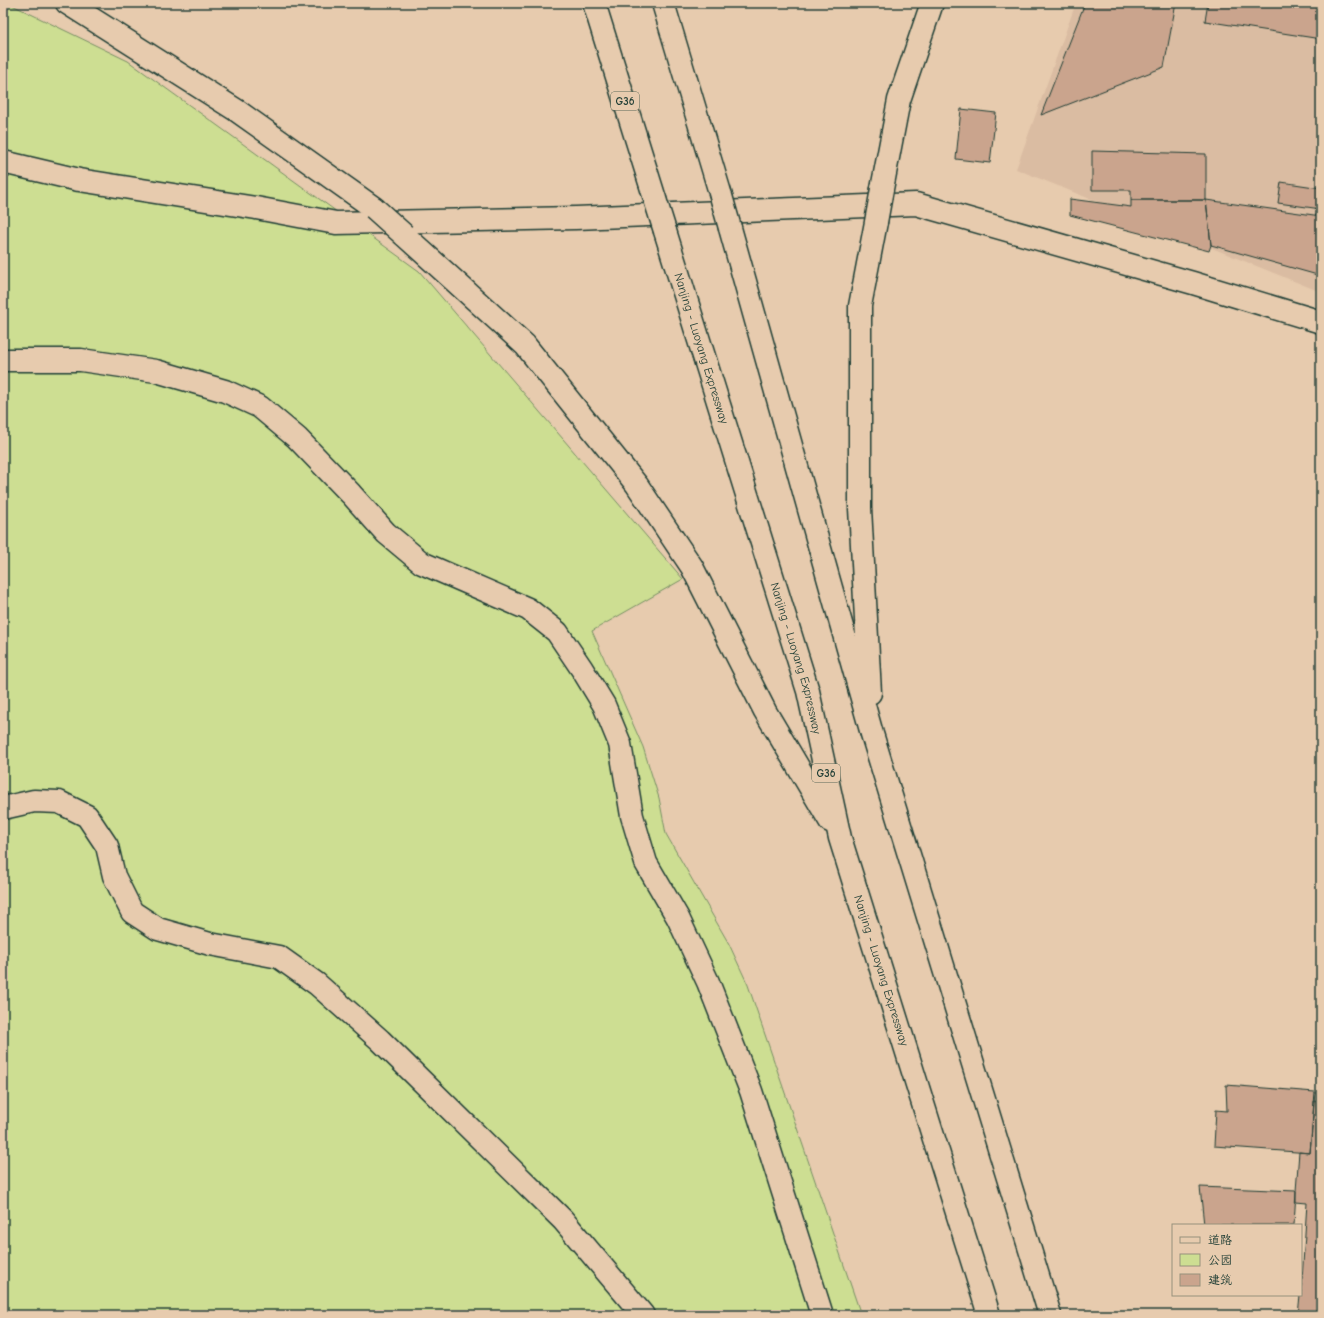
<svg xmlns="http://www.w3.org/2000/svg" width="1324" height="1318" viewBox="0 0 1324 1318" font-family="'Comic Neue','LXGW WenKai TC',sans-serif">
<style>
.built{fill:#dabca2}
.green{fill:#cdde92;stroke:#768e63}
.building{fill:#caa48d;stroke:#1f3d34}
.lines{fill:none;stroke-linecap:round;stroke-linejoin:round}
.minor-casing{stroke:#1f3d34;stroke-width:25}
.highway-casing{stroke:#1f3d34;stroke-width:25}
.minor{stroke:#e7cbae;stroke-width:22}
.highway{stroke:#e7cbae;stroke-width:22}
.highway-bridge-casing{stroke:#1f3d34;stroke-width:25;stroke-linecap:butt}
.highway-bridge{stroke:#e7cbae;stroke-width:22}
.labels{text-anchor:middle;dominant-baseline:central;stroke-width:3.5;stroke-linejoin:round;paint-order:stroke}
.shield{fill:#e7cbae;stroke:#5b6859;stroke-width:1}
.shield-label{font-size:11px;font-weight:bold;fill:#1f3d34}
.street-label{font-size:12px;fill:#1f3d34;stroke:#e7cbae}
</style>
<rect width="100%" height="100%" fill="#e7cbae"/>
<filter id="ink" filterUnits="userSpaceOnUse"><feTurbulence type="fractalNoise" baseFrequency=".025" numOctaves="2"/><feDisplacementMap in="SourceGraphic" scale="8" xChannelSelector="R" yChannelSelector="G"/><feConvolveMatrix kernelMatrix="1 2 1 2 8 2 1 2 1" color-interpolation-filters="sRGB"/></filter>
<g filter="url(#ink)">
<path class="built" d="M1076 3H1321V292L1016 169Z"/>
<path class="green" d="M3 3H8L128 61 419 271 683 579 592 631 643 747 659 798 666 834 729 944 748 985 861 1315H3Z"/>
<path class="building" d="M1085 3H1176L1164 67 1041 115Z
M1208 3H1321V39L1205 21Z
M961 109 996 113 990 163 956 159Z
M1092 151 1206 154V200H1131V190H1092Z
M1281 182 1321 188V209L1278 203Z
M1070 199 1131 207V200H1206L1211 245 1209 251 1070 215Z
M1206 200 1321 216V276L1211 245Z
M1226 1085 1315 1092 1310 1153 1214 1146 1216 1110 1227 1111Z
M1314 1101 1321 1102V1315H1298L1300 1295H1301L1307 1203 1296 1202V1191L1299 1152 1310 1153Z
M1200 1187 1296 1191 1294 1225H1204Z"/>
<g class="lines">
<g class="minor-casing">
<path id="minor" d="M3 162 79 180 256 208 336 223 576 218 916 204 1193 283 1321 322
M3 360H81L156 371 225 391 260 407 297 438 351 494 386 533 422 563 528 609 557 632 582 669 604 705 620 744 632 816 646 863 678 918 708 982 751 1091 822 1315
M3 808 34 801 59 802 87 816 107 846 114 876 132 912 158 929 210 944 279 957 317 984 380 1040 563 1220 643 1315"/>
</g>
<g class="highway-casing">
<g id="highway">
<path d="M67 3 236 110 374 208"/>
<path d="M594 3 655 199"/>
<path d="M663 3 721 196"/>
<path d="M882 189 899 100 932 3"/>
<path d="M730 228 872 734 1050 1315"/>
<path id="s1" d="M665 231 808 691 840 838 989 1315"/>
<path d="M404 235 525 345 637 485 692 567 765 711 830 821"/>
<path d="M870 693 860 508V306L876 222"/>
</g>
</g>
<use href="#minor" class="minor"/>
<use href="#highway" class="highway"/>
<g class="highway-bridge-casing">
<path id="highway-bridge" d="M721 196 730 228
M655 199 665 231
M374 208 404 235
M876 222 882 189"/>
</g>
<use href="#highway-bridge" class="highway-bridge"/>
</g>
</g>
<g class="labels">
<g class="shield">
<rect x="611" y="92" width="28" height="18" rx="3"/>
<rect x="812" y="764" width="28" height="18" rx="3"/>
</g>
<g class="shield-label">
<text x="625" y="101">G36</text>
<text x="826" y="773">G36</text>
</g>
<g class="street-label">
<text stroke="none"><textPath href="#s1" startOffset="123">Nanjing - Luoyang Expressway</textPath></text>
<text stroke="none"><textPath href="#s1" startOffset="447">Nanjing - Luoyang Expressway</textPath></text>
<text stroke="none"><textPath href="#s1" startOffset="771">Nanjing - Luoyang Expressway</textPath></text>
</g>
</g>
<rect width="1324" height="1318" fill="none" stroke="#e7cbae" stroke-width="16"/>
<rect x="8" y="8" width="1308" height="1302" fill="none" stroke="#1f3d34" stroke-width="1.5" filter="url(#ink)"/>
<rect x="1172" y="1224" width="130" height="72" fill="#e7cbae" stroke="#97927d"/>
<rect x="1180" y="1237" width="20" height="6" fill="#e7cbae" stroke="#97927d"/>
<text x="1208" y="1244" font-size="12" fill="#1f3d34">道路</text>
<rect x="1180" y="1254" width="20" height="12" fill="#cdde92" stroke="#97927d"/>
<text x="1208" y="1264" font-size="12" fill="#1f3d34">公园</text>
<rect x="1180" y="1274" width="20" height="12" fill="#caa48d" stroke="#97927d"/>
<text x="1208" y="1284" font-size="12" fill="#1f3d34">建筑</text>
</svg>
